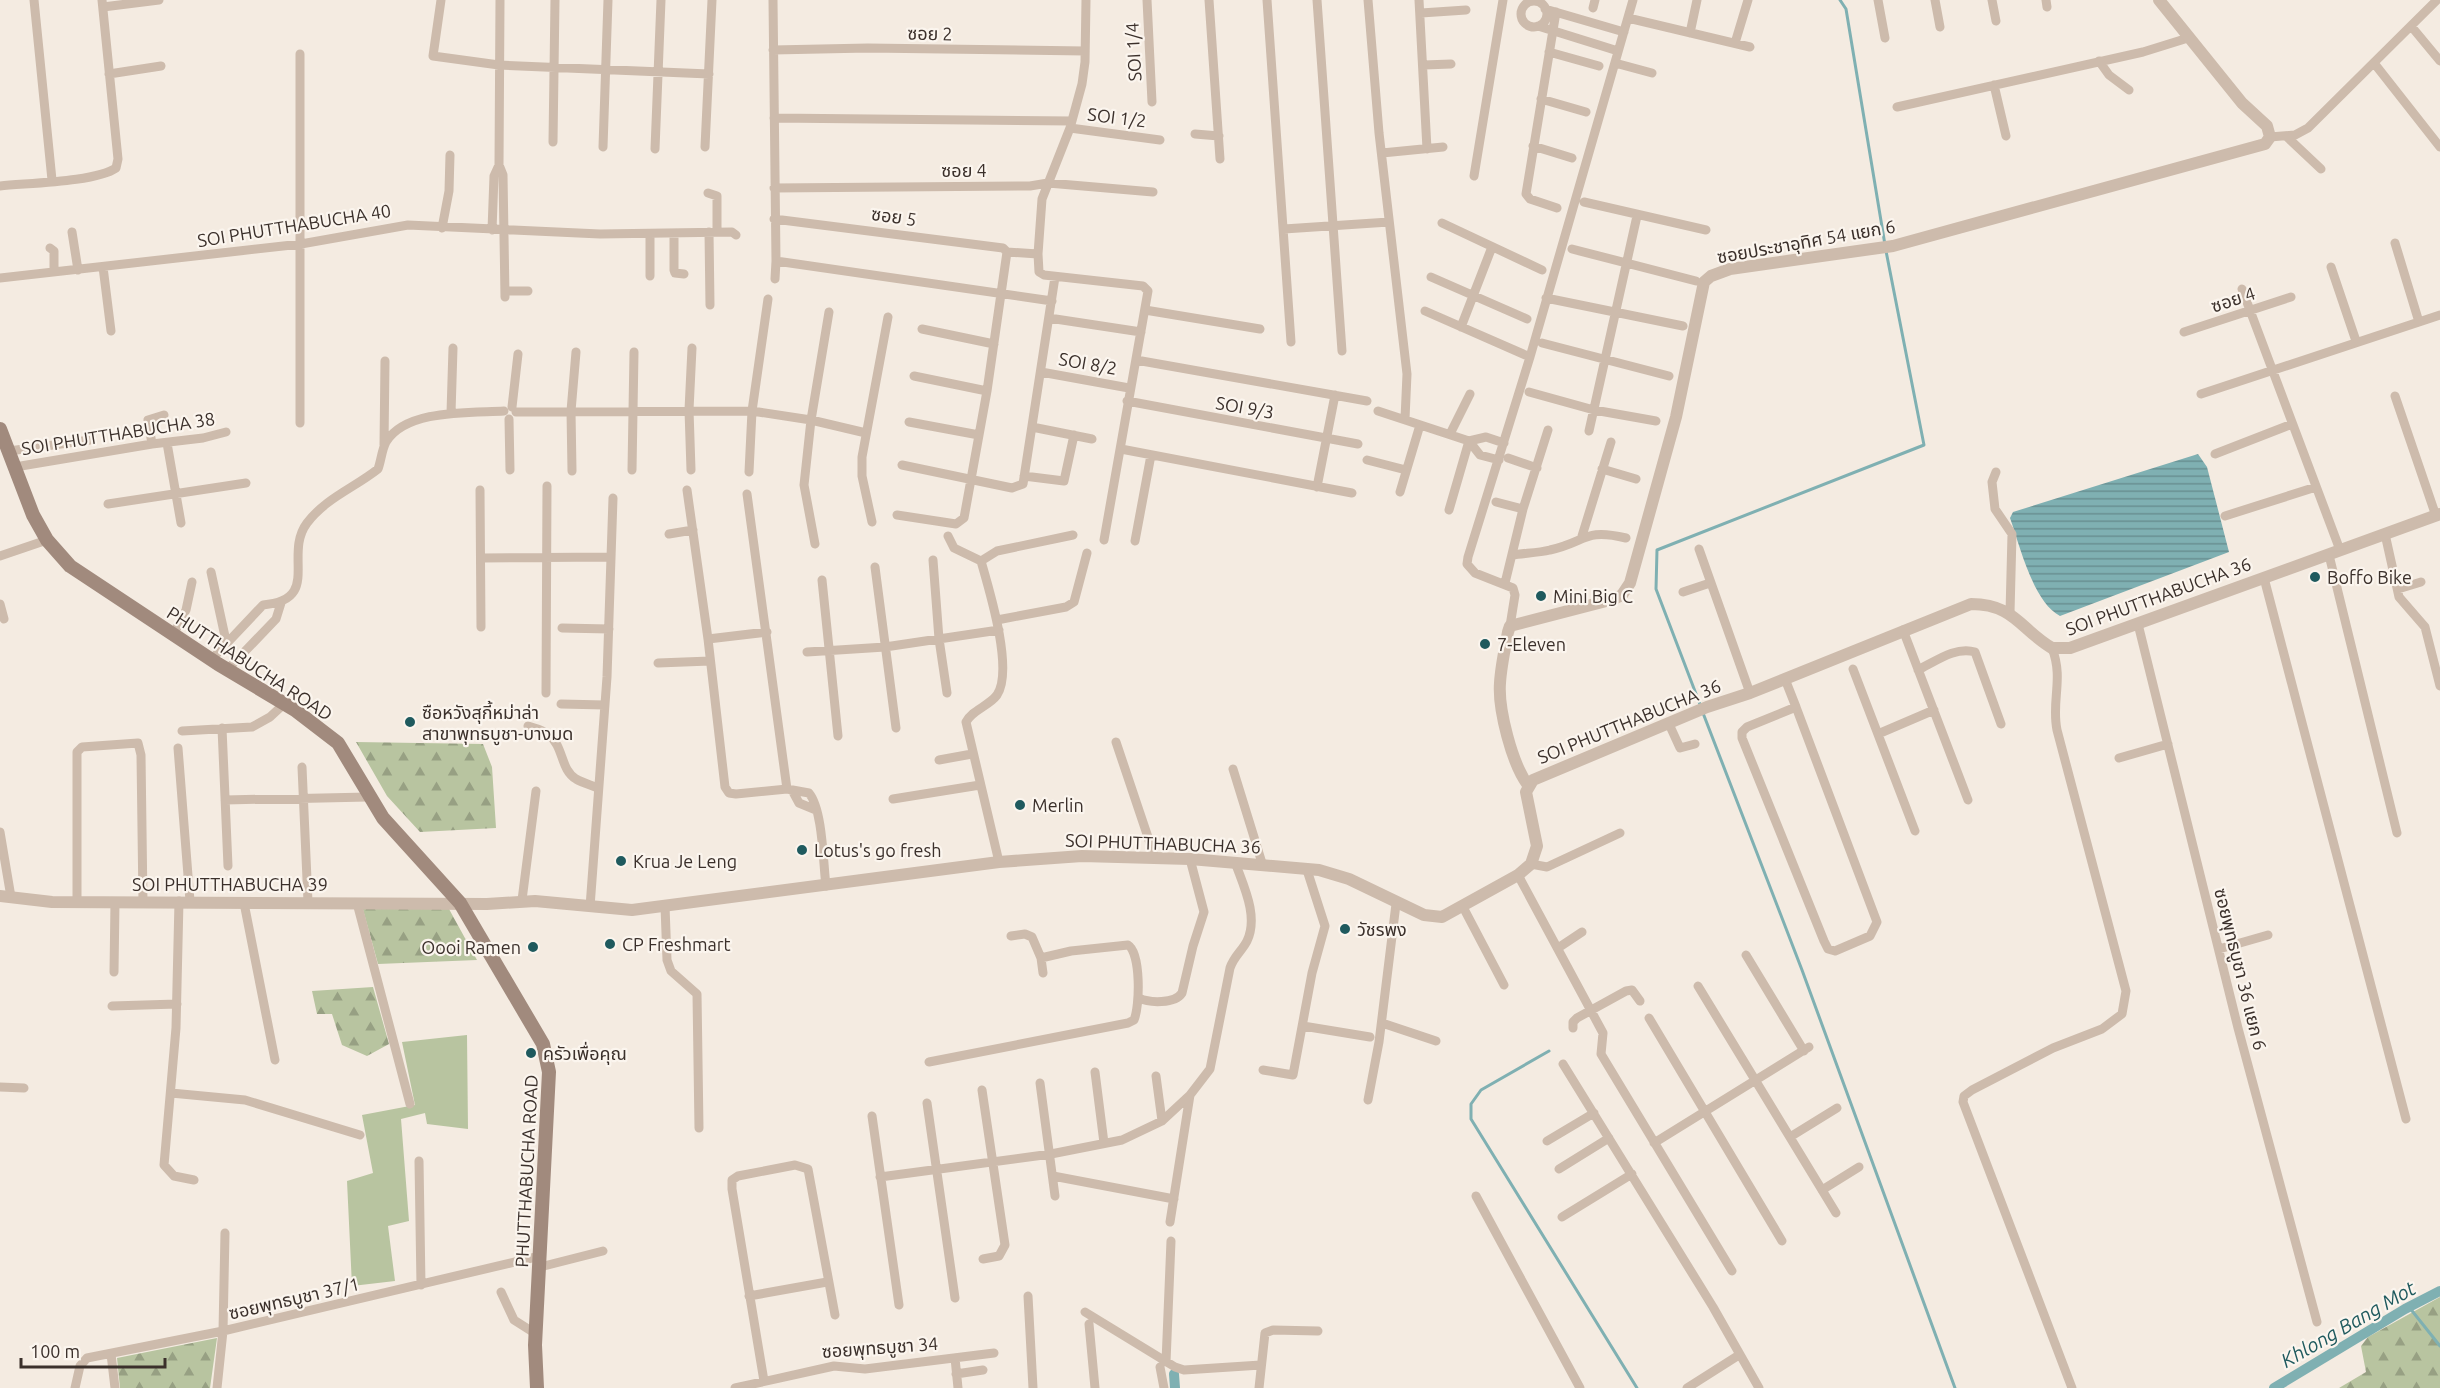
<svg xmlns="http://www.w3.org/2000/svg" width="2440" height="1388" viewBox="0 0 2440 1388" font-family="Ubuntu,'Noto Sans Thai',sans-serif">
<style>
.grass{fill:#b8c4a0}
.forest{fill:url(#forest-firs)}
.water{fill:url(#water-rules)}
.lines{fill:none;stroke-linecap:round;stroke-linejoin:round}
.stream{stroke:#7fb0b2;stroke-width:3}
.canal{stroke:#7fb0b2;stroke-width:10}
.minor{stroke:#cdbbac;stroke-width:9}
.tertiary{stroke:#cdbbac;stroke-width:12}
.secondary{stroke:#a18a7d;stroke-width:14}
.poi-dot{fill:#1f5a5e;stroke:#fbf5ee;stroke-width:2}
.labels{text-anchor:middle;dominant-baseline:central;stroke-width:4.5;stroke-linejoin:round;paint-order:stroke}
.street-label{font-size:18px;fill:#3b302b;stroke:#fbf5ee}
.poi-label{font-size:18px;fill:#3b302b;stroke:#fbf5ee;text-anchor:start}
.water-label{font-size:20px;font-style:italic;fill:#1f5a5e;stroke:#fbf5ee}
</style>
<defs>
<pattern id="forest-firs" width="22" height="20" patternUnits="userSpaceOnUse" patternTransform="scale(1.5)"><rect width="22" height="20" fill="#b8c4a0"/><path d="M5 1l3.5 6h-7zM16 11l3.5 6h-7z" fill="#97a083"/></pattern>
<pattern id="water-rules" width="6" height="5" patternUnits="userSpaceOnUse" patternTransform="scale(1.5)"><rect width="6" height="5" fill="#7fb0b2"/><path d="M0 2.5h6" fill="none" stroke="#699091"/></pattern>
</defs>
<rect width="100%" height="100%" fill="#f4ebe1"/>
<path class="grass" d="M467 1035 468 1129 427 1124 425 1113 401 1119 409 1221 388 1226 395 1281 352 1286 347 1181 373 1173 362 1115 415 1105 402 1042Z"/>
<path class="forest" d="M356 742 483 744 492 767 496 828 420 832 387 796Z
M362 906 449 909 477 960 378 964Z
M373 987 389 1044 367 1056 342 1045 332 1014H317L312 991Z
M2440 1297V1388H2339L2366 1372 2361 1346 2368 1337Z
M217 1338 210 1388H120L117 1358Z"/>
<path class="water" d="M2198 454 2207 467 2229 552 2060 616C2033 602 2020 546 2010 518L2013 512Z"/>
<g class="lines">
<path class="stream" d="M1840 0 1846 9 1885 245
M1701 707 1656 589 1657 550 1924 445 1886 251
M1703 713 1802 970 1955 1388
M1549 1051 1481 1090 1471 1104V1119L1637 1388
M2409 1307 2440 1346"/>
<path class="canal" d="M1174 1374 1175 1388
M2274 1388 2405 1309 2440 1291"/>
<path class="minor" d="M34 0 52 180
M441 0 433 56 499 65 709 74
M773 0 776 261 1052 301
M1147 0 1152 102
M1209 0 1220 159
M1267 0 1291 342
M1317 0 1342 351
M1368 0 1379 133 1407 374 1405 419
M1419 0 1427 149
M1878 0 1885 38
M1935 0 1940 27
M1992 0 1996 21
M2046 0 2047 7
M1521 14a13 13 0 1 1 26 0a13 13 0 1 1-26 0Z
M103 7 159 0
M1593 8 1595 0
M1545 9 1624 32
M1556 12 1526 194 1530 199 1557 208
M1421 13 1466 10
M1628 18 1750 47
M1538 26 1618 51
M2411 26 2440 61
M1690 33 1697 0
M1735 43 1748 0
M773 50 868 48 1085 51
M1549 52 1599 66
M300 54V423
M2099 61 2109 75 2129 90
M1615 63 1652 73
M2374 63 2440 147
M1424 65 1451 64
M109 74 161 66
M1994 85 2006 136
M1541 99 1586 112
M1897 107 2143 52 2188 38
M774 118 1072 121
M1070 128 1160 140
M1195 134 1219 136
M2286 136 2321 169
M2270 137 2295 135 2308 128 2437 0
M553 142 555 0
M1533 146 1572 158
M603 147 608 0
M705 147 712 0
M655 149 661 0
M1382 153 1443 147
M499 165 500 0
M1474 176 1503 0
M0 186C27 183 96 182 116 168L118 159 102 0
M774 188 1030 186 1048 183 1153 192
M708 193 717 196V232
M1584 202 1706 230
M774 219 1003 248 1007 252 1038 254 1042 199 1070 128 1082 84 1085 62 1086 0
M1442 223 1542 270
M442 228 449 191 450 155
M1284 229 1389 222
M492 230 494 176 499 165 503 175 505 297
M72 232 78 270
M709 232 710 305
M674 233V270L675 273 684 274
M650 234V276
M2395 243 2419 322
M50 248 54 251V272
M1572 249 1696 281
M1038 254 1039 272 1044 275 1143 286 1148 291 1104 540
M103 267 111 331
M2331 267 2356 341
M1431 277 1527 319
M0 278 301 244 408 225 600 234 732 232 736 235
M775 279 776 261
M2242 289 2340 550
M505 291H528
M1546 298 1683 326
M1145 310 1260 329
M1425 311 1530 357
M1049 318 1141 332
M1461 327 1492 247
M922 329 994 344
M2184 332 2291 297
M1542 343 1669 376
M1136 360 1367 401
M1041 372 1129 388
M914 376 987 391
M1529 392 1594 410 1656 421
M2201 394 2440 315
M2395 396 2436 516
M1127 401 1358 444
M512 407 518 354
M1378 411 1469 441 1480 455 1499 460
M516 412 752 411 811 420 866 433
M451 413 453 348
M509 419 510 470
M909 422 979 435
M1032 427 1092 439
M1589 431 1637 216
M1450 434 1470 394
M1469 441 1486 437 1504 443
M167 443 181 523
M152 444 148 420 164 415
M384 445 385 361
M1121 449 1352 493
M9 451 90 440
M2215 454 2292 424
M1508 458 1537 468
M1367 460 1406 470
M902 465 1012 488 1023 484 1055 277
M15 467 152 444 203 438 226 432
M1602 469 1636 479
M632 470 634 352
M691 470 689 410 692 348
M572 471 571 411 576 352
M749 472 752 411 768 299
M1996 472 1992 482 1995 509 2012 534 2010 613
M1024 476 1064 481 1074 435
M1317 487 1335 395
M480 490 481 627
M687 490 708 639 725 787 729 793 736 794 787 789 809 793C823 810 823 863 826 886
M1400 492 1420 425
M747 494 787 789
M1496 502 1523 509
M108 504 246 483
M1449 510 1469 441
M897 515 956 524 964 518 987 391 1007 252
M2225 516 2316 487
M872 522 862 476V457L888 317
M669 534 693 530
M2385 534 2399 597 2425 627 2440 686
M948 536 954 548 981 561
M1582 536 1611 442
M1135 541 1151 455
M815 544 804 485 811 420 829 312
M1699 549 1750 693
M1512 555C1525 553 1538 553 1550 550 1587 542 1583 528 1626 538
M2329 555 2397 833
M0 556 47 540
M482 558 611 557
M933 560 939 639 947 693
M875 567 896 728
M211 572 226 641
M2264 578 2406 1119
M822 580 838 736
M1505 583 1523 509 1548 430
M2398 589 2421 582
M1683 592 1710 583
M0 604 4 619
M997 620 1066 607 1074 602 1087 553
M2138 624 2238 1028 2317 1322
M1510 626 1515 595 1513 588 1475 573 1467 564 1468 557 1530 357 1633 0
M562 628 609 629
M1903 630 1968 800
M173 635 186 610 192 582
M708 639 767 632
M2052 648C2064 679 2051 701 2057 730L2126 991 2122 1014 2102 1029 2053 1048 1972 1090 1964 1096 1963 1102 2072 1388
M807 652 885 647 999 630
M211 660 263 605C322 600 283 555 307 523 326 498 354 488 378 469 381 461 382 449 386 442 406 409 470 413 504 411
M658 663 710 661
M1853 669 1915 831
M227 670 276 619 281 603
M1918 670C1936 661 1956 646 1975 652L2001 724
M1785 679 1796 707
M546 693 547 486
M561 704 605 705
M1796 707 1877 922 1870 936 1835 951 1828 949 1824 941 1742 738V732L1747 727Z
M1669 724 1680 748 1695 744
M528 726C535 728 544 730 549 735 564 747 560 769 576 779 583 783 591 785 598 788
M222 728 228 866
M182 731 252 727 270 717 284 704
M1878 734 1934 710
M1116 742 1155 858
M178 748 190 901
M2119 758 2168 744
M939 760 972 754
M302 767 308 902
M1233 769 1262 863
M792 790 799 803 816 810
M893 799 980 785
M225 800 368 797
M0 832 11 897
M999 862 966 722C972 710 989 706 997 695 1014 670 989 589 981 561L997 551 1073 535
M1531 864 1547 867 1620 833
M1518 875 1603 1033 1601 1054 1732 1271
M522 900 536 791
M179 901 176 1028 164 1165 174 1176 194 1180
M77 902V752L82 747 138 743 141 755 143 903
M244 903 275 1060
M357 903 410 1104
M665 906 667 960 671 971 697 994 699 1128
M590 907 607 677 613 498
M1463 907 1504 985
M1011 936 1025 934 1032 937 1041 958
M1558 948 1582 932
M2219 949 2268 935
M1746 955 1804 1051
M114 972 115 902
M1698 986 1836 1213
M1139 998C1149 1003 1175 1004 1182 993L1193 946 1204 912 1190 859
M112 1006 177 1004
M1649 1018 1782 1241
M1382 1023 1436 1041
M1303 1026 1370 1037
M1573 1028V1022L1577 1018 1626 991 1632 990 1640 1001
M929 1062 1128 1023 1134 1020C1140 1006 1141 953 1128 945L1071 951 1041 958 1043 973
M1563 1064 1713 1307 1759 1388
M1263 1070 1293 1075 1312 973 1325 926 1307 870
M1095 1072 1104 1143
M1156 1076 1162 1121
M1040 1083 1055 1196
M0 1087 24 1088
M982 1090 1005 1245 999 1256 983 1259
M171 1093 245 1100 360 1135
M1368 1100 1379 1042 1396 904
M927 1103 955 1298
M872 1116 899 1305
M1790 1137 1837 1108
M1547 1141 1594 1113
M1654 1143 1809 1047
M419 1161 421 1285
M1559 1169 1609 1138
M1053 1176 1174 1199
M880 1177 1051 1154 1122 1140 1162 1121 1190 1095 1210 1069 1230 968C1234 956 1242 951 1247 941 1259 916 1243 885 1235 862
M1822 1190 1859 1167
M1476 1196 1580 1388
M1562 1217 1632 1174
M1170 1222 1190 1095
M540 1267 603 1251
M501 1292 514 1320 536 1334
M749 1296 827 1282
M1028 1296 1033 1388
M1085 1312 1175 1367 1184 1370 1261 1365
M1089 1324 1095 1388
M111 1354 115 1388
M955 1358 958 1388
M1166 1362 1171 1241
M1160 1367 1164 1388
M956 1374 983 1370
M764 1381 732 1189V1180L738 1176 795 1165 808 1169 835 1315
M75 1388 80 1366 87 1358 223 1331 540 1256
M217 1388 223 1331 225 1233
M735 1388 834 1366 865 1369 994 1353
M1259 1388 1265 1333 1273 1330 1318 1331
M1687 1388 1739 1355"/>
<path class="tertiary" d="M1528 785C1512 764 1498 709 1500 683 1501 666 1505 648 1508 632L1510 626 1614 599 1622 595 1630 583 1676 417 1704 282 1711 276 1730 269 1893 246 2265 144 2270 137 2267 126 2242 103 2159 0
M0 896 52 902 487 904 535 901 632 910 999 862 1082 856 1190 859 1319 870 1349 879 1424 915 1442 917 1518 875 1531 864 1537 846 1526 792 1533 780 1707 707 1750 693 1971 604C2014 604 2020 629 2052 648H2070L2440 514"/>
<path class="secondary" d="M0 429 33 515 47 540 70 566 218 664 295 710 338 743 383 818 460 903 543 1044 549 1072 535 1345 537 1388"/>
</g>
<g class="poi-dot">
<circle cx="2315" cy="577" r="6"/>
<circle cx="1541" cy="596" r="6"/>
<circle cx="1485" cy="644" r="6"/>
<circle cx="410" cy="722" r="6"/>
<circle cx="1020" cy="805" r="6"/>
<circle cx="802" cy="850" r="6"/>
<circle cx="621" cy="861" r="6"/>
<circle cx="1345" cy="929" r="6"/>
<circle cx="610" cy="944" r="6"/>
<circle cx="533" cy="947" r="6"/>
<circle cx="531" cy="1053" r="6"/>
</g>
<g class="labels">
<g class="street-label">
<text transform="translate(930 33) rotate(1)">ซอย 2</text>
<text transform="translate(1133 52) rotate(-93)">SOI 1/4</text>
<text transform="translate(1117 117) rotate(7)">SOI 1/2</text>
<text x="964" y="170">ซอย 4</text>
<text transform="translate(894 216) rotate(8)">ซอย 5</text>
<text transform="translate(294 225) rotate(-9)">SOI PHUTTHABUCHA 40</text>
<text transform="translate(1806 241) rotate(-10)">ซอยประชาอุทิศ 54 แยก 6</text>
<text transform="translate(2233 299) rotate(-18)">ซอย 4</text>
<text transform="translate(1088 363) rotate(10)">SOI 8/2</text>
<text transform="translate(1245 407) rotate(10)">SOI 9/3</text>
<text transform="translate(118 433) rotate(-9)">SOI PHUTTHABUCHA 38</text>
<text transform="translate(2158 596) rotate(-20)">SOI PHUTTHABUCHA 36</text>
<text transform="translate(250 663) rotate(33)">PHUTTHABUCHA ROAD</text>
<text transform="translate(1629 721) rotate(-22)">SOI PHUTTHABUCHA 36</text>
<text transform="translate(1163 843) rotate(2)">SOI PHUTTHABUCHA 36</text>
<text x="230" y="884">SOI PHUTTHABUCHA 39</text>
<text transform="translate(2241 969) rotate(76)">ซอยพุทธบูชา 36 แยก 6</text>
<text transform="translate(526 1171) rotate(-87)">PHUTTHABUCHA ROAD</text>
<text transform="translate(294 1298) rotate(-13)">ซอยพุทธบูชา 37/1</text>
<text transform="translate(880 1347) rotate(-4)">ซอยพุทธบูชา 34</text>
</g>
<g class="poi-label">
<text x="2327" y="577">Boffo Bike</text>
<text x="1553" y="596">Mini Big C</text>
<text x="1497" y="644">7-Eleven</text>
<text x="422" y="712">ซือหวังสุกี้หม่าล่า<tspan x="422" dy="21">สาขาพุทธบูชา-บางมด</tspan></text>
<text x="1032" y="805">Merlin</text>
<text x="814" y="850">Lotus's go fresh</text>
<text x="633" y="861">Krua Je Leng</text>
<text x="1357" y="929">วัชรพง</text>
<text x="622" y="944">CP Freshmart</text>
<text x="521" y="947" text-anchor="end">Oooi Ramen</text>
<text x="543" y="1053">ครัวเพื่อคุณ</text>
</g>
<g class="water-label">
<text transform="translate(2348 1324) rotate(-30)">Khlong Bang Mot</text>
</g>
</g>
<path d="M21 1358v9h144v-9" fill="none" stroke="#3b302b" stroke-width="3"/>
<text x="30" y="1358" font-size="18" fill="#3b302b" stroke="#fbf5ee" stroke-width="4.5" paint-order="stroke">100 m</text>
</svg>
